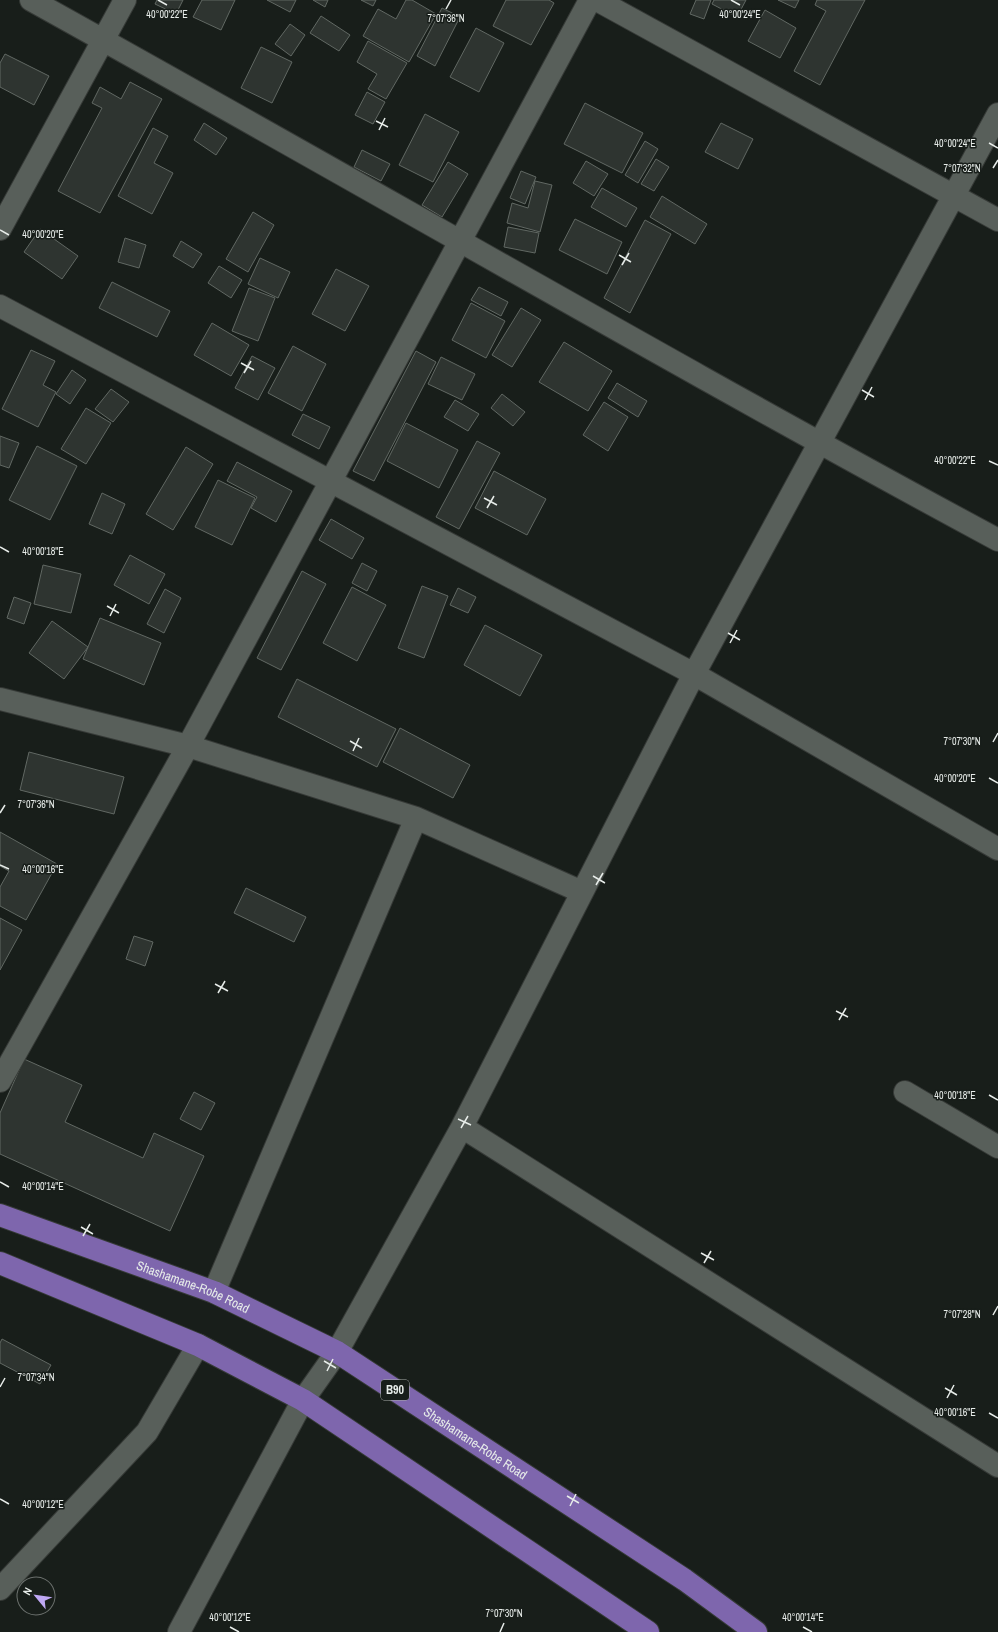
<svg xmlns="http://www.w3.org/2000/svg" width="998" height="1632" viewBox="0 0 998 1632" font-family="'Archivo Narrow',sans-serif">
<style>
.building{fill:#2e3430;stroke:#616863}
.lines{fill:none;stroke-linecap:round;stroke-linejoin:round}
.street-casing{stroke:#363a37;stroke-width:24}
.primary-casing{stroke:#363a37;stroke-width:24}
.street{stroke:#585f5a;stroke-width:22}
.primary{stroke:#7e66ad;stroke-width:22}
.ticks{fill:none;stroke:#e7ece9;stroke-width:1.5}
.labels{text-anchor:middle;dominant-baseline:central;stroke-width:3;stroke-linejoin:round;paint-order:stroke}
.shield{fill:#181e1a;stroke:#a9aeab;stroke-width:1}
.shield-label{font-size:12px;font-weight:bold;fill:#e7ece9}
.street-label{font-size:13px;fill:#e7ece9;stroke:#181e1a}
.ticks-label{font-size:10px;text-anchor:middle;fill:#e7ece9;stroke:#181e1a;stroke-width:3;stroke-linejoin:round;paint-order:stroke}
</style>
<rect width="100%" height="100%" fill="#181e1a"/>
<path class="building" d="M157 0H183L176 14 155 4Z
M202 0H235L221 30 193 17Z
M267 0H296L290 12Z
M313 0H328L325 7Z
M361 0H376L373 6Z
M406 0H412L436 14 409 62 363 36 378 9 396 19Z
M506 0H549L554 3 531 45 493 26Z
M696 0H711L704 19 690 14Z
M714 0H746L737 17 712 4Z
M778 0H799L795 8Z
M817 0H865L820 85 794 71 826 11 815 5Z
M442 8 460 17 435 66 417 56Z
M765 10 796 28 780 58 748 41Z
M321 16 350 35 339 51 310 33Z
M290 24 305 35 291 56 275 44Z
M476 28 504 43 479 92 450 77Z
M368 41 407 63 386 99 368 89 377 74 357 62Z
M261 47 292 62 272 103 241 88Z
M5 54 49 76 34 105 0 87V63Z
M130 82 162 99 100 213 58 191 102 108 92 103 100 87 121 99Z
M367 92 385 102 373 124 355 115Z
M585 103 643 133 622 173 564 144Z
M425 114 459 132 433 182 399 165Z
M204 123 227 138 216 155 194 140Z
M721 123 753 139 738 169 705 152Z
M153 128 168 136 154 163 173 173 152 214 118 196Z
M645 141 658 149 638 183 625 175Z
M362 150 390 164 381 181 354 167Z
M656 159 669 167 654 191 641 184Z
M586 161 608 174 594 196 573 183Z
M448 162 468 174 442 217 422 205Z
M521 171 536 177 525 204 510 198Z
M535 181 552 185 540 232 507 223 512 203 528 208Z
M602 188 637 208 626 227 591 207Z
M662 196 707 224 695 244 650 217Z
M253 212 274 225 248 272 226 259Z
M575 219 622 242 607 274 559 250Z
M645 220 671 234 630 313 604 298Z
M508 227 539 233 535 253 504 247Z
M40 229 78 256 62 279 24 252Z
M125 238 146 245 139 268 118 262Z
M181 241 202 254 193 268 173 256Z
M260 258 290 272 278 298 248 284Z
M219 266 242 280 231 298 208 283Z
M336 269 369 286 345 331 312 314Z
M112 282 170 311 157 337 99 308Z
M479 287 508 302 501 316 471 300Z
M249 288 275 298 258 341 232 331Z
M471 303 505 321 486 358 452 340Z
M521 308 541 320 512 367 492 355Z
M212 323 249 345 231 376 194 355Z
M564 342 612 371 588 411 539 382Z
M293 346 326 364 302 411 268 393Z
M31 350 55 361 43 385 56 392 38 427 2 409Z
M416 351 436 362 374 481 353 471Z
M252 356 275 368 258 400 235 388Z
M441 357 475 374 462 400 428 384Z
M72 370 86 380 70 404 56 394Z
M617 383 647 401 638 417 608 398Z
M111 389 129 402 113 422 95 409Z
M502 394 525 412 513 426 491 408Z
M455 400 479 414 468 431 444 417Z
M604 402 628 417 608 451 583 435Z
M86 408 111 423 86 464 61 449Z
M303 414 330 427 319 449 292 435Z
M406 423 458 450 439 488 387 461Z
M0 436 19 443 9 468 0 465Z
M477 441 500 453 459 529 436 517Z
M37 446 77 466 50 520 9 500Z
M186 447 213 464 173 530 146 514Z
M237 462 292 491 276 522 251 508 257 497 227 481Z
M494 471 546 499 527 535 475 508Z
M218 480 255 498 232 545 195 527Z
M102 493 125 504 112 534 89 524Z
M331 519 364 538 352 559 319 540Z
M130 555 165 574 149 604 114 585Z
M362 563 377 571 367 591 352 583Z
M43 565 81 574 71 613 34 604Z
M302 571 326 584 281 670 257 658Z
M422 586 448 596 424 658 398 648Z
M352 587 386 605 357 661 323 643Z
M458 588 476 597 468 613 450 605Z
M165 589 181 598 164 633 147 624Z
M14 597 31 603 24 624 7 618Z
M100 618 161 643 144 685 83 659Z
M52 621 88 647 64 679 29 653Z
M485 625 542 655 520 696 464 665Z
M297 679 396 729 377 767 278 717Z
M400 728 470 765 453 798 383 762Z
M29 752 124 777 114 814 20 790Z
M0 832 57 864 26 920 0 906V887L9 871 0 866Z
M246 888 306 917 294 942 234 913Z
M0 918 22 930 0 970Z
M134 936 153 942 145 966 126 959Z
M24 1059 82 1085 65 1122 143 1158 154 1133 204 1156 170 1231 0 1154V1113Z
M194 1092 215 1103 201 1130 180 1119Z
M2 1339 51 1365 40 1384 0 1363V1343Z"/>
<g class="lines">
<g class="street-casing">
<path id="street" d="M31 0C354 179 673 365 998 540
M597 0 998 220
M0 229 125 0
M0 306 694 674 998 849
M0 699 188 746 416 818 582 892
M0 1081 188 746 590 0
M905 1092 998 1147
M462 1127 998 1466
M214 1292 416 818
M0 1589 147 1432 198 1345
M179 1632 303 1400 337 1352 462 1127 694 674 998 114"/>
</g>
<g class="primary-casing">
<g id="primary">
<path id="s1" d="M0 1215 214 1292 337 1352 685 1580 756 1632"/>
<path d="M0 1263 198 1345 303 1400 648 1632"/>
</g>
</g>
<use href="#street" class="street"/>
<use href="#primary" class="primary"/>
</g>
<path class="ticks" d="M158 0 167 5M731 0 740 5M446 9 451 0M376 121 388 127M379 130 385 118M989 143 998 148M993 168 998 160M0 230 9 235M619 255 631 262M622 265 629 253M241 363 254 370M244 373 251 361M862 390 874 397M865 400 872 387M989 461 998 465M484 498 497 505M487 508 494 496M0 547 9 552M107 606 119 613M110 616 116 604M728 633 740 640M730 643 737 630M350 741 362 748M993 742 998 733M353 751 359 738M989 778 998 783M0 813 5 805M0 865 9 869M593 876 605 883M596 885 603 873M215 984 228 991M218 993 225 981M836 1011 848 1017M839 1020 846 1008M989 1095 998 1100M458 1119 471 1125M461 1128 468 1116M0 1182 9 1187M81 1227 93 1234M83 1236 90 1224M701 1253 714 1260M704 1263 711 1251M993 1315 998 1306M324 1361 336 1368M327 1371 333 1359M0 1387 5 1378M945 1388 957 1395M947 1398 954 1385M989 1413 998 1418M567 1496 579 1503M0 1499 9 1504M570 1506 576 1494M230 1627 239 1632M803 1627 812 1632M500 1632 504 1623"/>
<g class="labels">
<rect class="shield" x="381" y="1380" width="28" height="20" rx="3"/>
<g class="shield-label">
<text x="395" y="1390">B90</text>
</g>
<g class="street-label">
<text stroke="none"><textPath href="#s1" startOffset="206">Shashamane-Robe Road</textPath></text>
<text stroke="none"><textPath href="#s1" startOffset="530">Shashamane-Robe Road</textPath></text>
</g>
</g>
<g class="ticks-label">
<text x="167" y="18">40°00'22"E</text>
<text x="740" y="18">40°00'24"E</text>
<text x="446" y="22">7°07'36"N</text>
<text x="955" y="147">40°00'24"E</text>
<text x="962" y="172">7°07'32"N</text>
<text x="43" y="238">40°00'20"E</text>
<text x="955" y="464">40°00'22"E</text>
<text x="43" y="555">40°00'18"E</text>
<text x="962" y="745">7°07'30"N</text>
<text x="955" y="782">40°00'20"E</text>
<text x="36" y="808">7°07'36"N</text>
<text x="43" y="873">40°00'16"E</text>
<text x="955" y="1099">40°00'18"E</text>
<text x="43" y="1190">40°00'14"E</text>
<text x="962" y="1318">7°07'28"N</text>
<text x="36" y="1381">7°07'34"N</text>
<text x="955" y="1416">40°00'16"E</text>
<text x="43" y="1508">40°00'12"E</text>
<text x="504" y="1617">7°07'30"N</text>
<text x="230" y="1621">40°00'12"E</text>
<text x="803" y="1621">40°00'14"E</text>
</g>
<g transform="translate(36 1596) rotate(299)"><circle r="19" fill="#181e1a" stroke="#6b706d"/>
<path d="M0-3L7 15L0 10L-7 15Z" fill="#bfa8f4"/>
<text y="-6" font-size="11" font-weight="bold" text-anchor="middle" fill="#e7ece9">N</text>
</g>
</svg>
